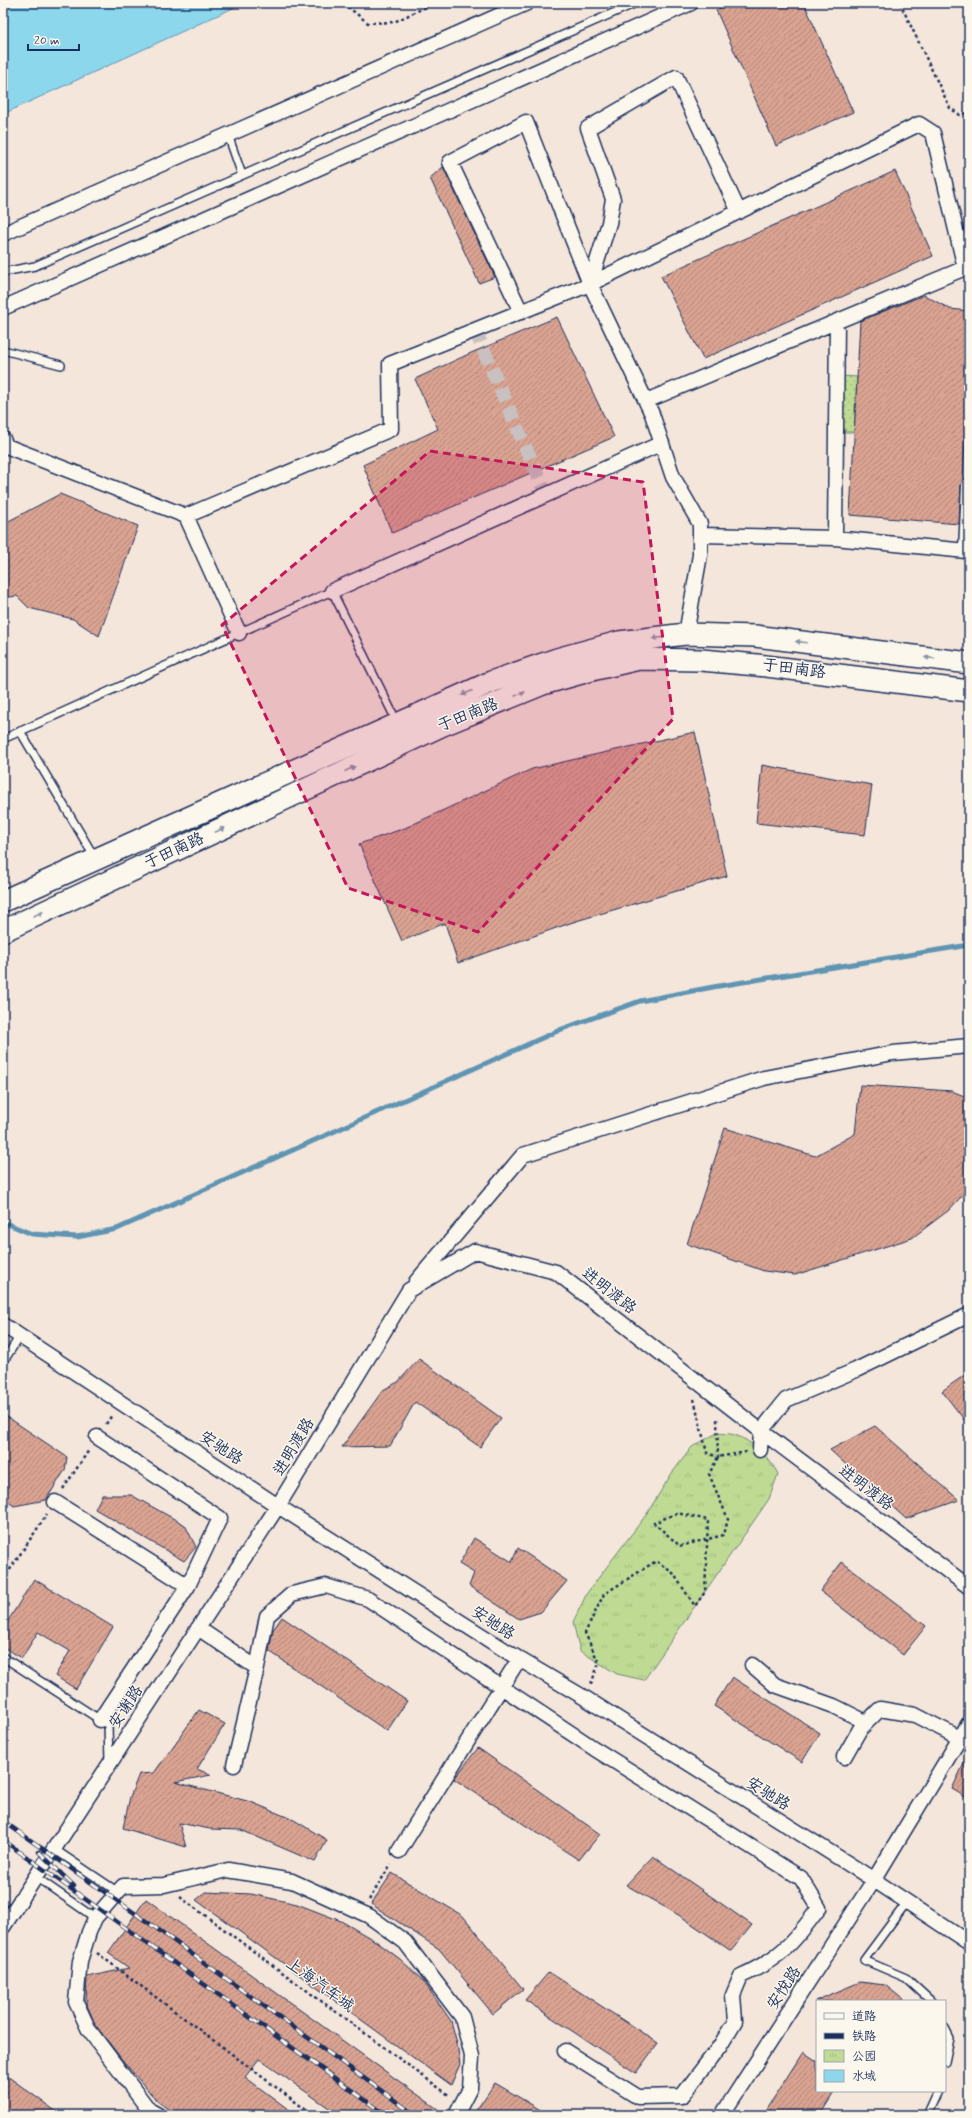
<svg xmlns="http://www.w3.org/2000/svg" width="972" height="2118" viewBox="0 0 972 2118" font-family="Mynerve,'LXGW WenKai TC',sans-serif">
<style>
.park{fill:url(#park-tufts);stroke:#6d8578}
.garden{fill:url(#garden-dots);stroke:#6d8578}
.water{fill:#8cd7ec;stroke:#5f94b3}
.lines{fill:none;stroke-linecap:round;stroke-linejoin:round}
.stream{stroke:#5f94b3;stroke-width:5}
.building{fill:url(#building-hatch);stroke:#1b2f5e}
.street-tunnel{stroke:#c9c1c1;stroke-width:14;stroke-dasharray:14 7;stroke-linecap:butt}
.lane-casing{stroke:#1b2f5e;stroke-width:10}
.street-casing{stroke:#1b2f5e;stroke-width:17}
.secondary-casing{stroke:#1b2f5e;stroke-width:24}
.path{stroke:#1b2f5e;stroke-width:2.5;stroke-dasharray:3 3;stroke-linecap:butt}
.lane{stroke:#fbf7ec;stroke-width:7}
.street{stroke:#fbf7ec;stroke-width:14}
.secondary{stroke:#fbf7ec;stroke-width:21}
.rail-casing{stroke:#1b2f5e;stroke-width:4.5}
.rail{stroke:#fbf7ec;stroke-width:3;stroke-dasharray:9;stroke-linecap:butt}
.oneway{fill:#8b93a5}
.marked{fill:#c2185b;fill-opacity:0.2;stroke:#c2185b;stroke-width:3;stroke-dasharray:8 5;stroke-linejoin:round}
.labels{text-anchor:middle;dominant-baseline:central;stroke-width:3;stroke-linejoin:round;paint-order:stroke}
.street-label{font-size:16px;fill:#1b2f5e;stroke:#fbf7ec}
</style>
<defs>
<pattern id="park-tufts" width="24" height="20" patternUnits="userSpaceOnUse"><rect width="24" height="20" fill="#bfdb93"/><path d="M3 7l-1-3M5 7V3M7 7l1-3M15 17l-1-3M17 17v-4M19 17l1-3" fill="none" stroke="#a4bc81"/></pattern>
<pattern id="garden-dots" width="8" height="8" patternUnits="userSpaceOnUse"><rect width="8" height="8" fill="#bfdb93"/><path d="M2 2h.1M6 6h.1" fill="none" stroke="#a4bc81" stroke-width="1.8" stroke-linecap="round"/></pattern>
<pattern id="building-hatch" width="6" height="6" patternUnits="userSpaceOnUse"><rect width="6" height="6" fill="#daa391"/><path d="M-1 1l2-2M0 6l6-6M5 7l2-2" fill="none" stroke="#b0857a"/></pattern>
</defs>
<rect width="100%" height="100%" fill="#f4e6da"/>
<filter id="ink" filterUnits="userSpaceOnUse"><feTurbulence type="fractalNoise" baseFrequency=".025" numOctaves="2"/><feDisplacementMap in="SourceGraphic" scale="8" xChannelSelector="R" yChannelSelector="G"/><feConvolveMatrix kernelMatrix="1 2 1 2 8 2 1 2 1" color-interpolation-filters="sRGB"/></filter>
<g filter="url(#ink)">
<path class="park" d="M717 1433C722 1434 730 1433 735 1435 754 1442 769 1457 778 1474L769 1499 644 1680 617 1674 580 1651 573 1622 587 1593 646 1515 672 1473 692 1447Z"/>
<path class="garden" d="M843 376 857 377 854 432H840Z"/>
<path class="water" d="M3 3H244L3 114Z"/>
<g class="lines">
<path class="stream" d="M3 1222 32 1234 77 1237 117 1229 562 1029 640 1001 713 987 969 945"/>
</g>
<path class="building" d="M733 3H804L853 112 776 146 716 10Z
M443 167 495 277 479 283 430 178Z
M895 171 933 256 703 359 661 276Z
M924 295 950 309 969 311V366L963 479 961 485 959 524 850 515 860 321Z
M557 317 614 437 392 533 363 465 438 429 415 379 471 353Z
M60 494 138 526 99 636 73 619 29 608 17 596 3 598V524Z
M695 732 727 876 573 922 458 963 445 923 402 941 359 844 405 828 532 769Z
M762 765 872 785 865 835 756 823Z
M860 1085 952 1091 969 1098V1188L949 1210 912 1238 795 1275 764 1271 687 1244 725 1128 815 1156 855 1134Z
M419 1359 501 1418 480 1447 415 1402 390 1446 342 1447 383 1390 398 1382Z
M969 1372V1426L942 1391Z
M3 1414 67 1457 65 1470 46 1500 14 1506 3 1498Z
M875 1426 959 1500 906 1519 830 1450Z
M102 1495H131L185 1525 196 1547 184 1561 95 1509Z
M474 1538 512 1562 518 1548 567 1581 541 1612 519 1619 469 1586 474 1573 459 1564Z
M842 1562 926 1626 903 1655 820 1591Z
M34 1579 113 1627 76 1689 55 1676 70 1651 38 1632 22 1658 3 1647V1629Z
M282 1617 407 1701 387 1731 269 1651 273 1630Z
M732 1677 820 1733 802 1762 714 1706Z
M199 1710 225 1724 197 1769 211 1775 175 1782 251 1802 294 1820 327 1840 315 1862 241 1830 210 1829 179 1823 186 1847 123 1828 130 1797 139 1774 154 1773Z
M478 1748 600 1834 579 1860 454 1779Z
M969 1753V1799L952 1789Z
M653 1856 752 1925 731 1951 682 1917 626 1885Z
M392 1873 463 1916 523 1989 493 2014 439 1949 371 1904Z
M206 1892 251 1894 297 1904 341 1921 377 1942 400 1959 424 1982 451 2021 457 2043 460 2064 451 2085 196 1900Z
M146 1899 446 2115H339L259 2059 245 2077 296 2115H176L157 2101 124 2062 96 2026 86 2003 87 1977 129 1968 108 1953Z
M549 1972 658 2043 636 2073 525 2000Z
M860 1982 885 1985 905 2001H815Z
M803 2052 817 2061V2091H835L820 2115H763Z
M3 2073 61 2115H3Z
M495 2083 549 2115H473Z"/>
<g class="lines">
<path class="street-tunnel" d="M475 330 546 495"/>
<g class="lane-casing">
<path id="lane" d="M228 135 242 175
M3 272 35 266 636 3
M3 350 61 365
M20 731 95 858
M3 739 332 591 397 722
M3 1362 20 1336
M3 1657 108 1725 109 1761
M54 1849 118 1892
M36 1877 95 1918
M907 1902 864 1960 906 1978 931 2001
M945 2028 950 2038 945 2062
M927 2115 938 2091"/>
</g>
<g class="street-casing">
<path id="street" d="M3 234 527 3
M590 284 919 124 933 133 965 268 646 401
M590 284 609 223 613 199 588 128 676 77 739 212
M3 308 691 3
M521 312 450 162 526 122 590 284
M3 439 6 446 186 516 239 633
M186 516 391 429 390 364 590 284 652 414 673 477 700 524V555L686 634
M700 535 835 538 837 321
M835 538 966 551 969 485
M332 591 662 443
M416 1282 523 1155 764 1078 893 1053 969 1046
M3 1325 278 1506 519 1659 585 1698 874 1880 969 1943
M97 1437 220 1518 188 1586
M760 1450 761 1431 786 1400 856 1370 969 1315
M55 1502 188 1586 100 1720
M198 1628 257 1668
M752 1665 775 1685 834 1706 866 1722
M844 1757 860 1729 880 1709 915 1715 960 1738
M234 1765 257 1668 267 1616 292 1594 326 1586 368 1599 595 1749 801 1878 819 1908C794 1942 781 1958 741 1976L733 1995 735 2021 720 2046 682 2096 638 2097 565 2051
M399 1851 519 1659
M3 1927 278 1506 409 1290 475 1251 556 1272 761 1431 969 1587
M158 2115 149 2110 89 2030 76 2002 80 1961 89 1932 95 1918 123 1886 164 1885 228 1870 292 1881 369 1916 405 1942 462 2017 472 2056 470 2088 456 2115
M722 2115 874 1880 969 1723"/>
</g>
<g class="secondary-casing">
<path id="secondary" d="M3 901 491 682 557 659 619 642 686 634 755 636 969 663
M3 931 443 725 543 684 596 669 639 659 701 660 757 665 969 691"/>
</g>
<path class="path" d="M343 3 368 23 394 22 434 3
M900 3 950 108 960 115 969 112
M694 1399 707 1453 718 1457 717 1417
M106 1424 112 1415
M63 1489 89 1450
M3 1580 47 1514
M591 1684 599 1663 585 1633 604 1594 656 1561 673 1573 695 1606 705 1592 708 1520 677 1513 654 1523 680 1546 724 1535 728 1519 709 1474 718 1457 746 1452
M180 1897 450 2096
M369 1900 391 1864
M97 1953 313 2115"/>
<use href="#lane" class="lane"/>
<use href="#street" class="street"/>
<use href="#secondary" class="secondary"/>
<g class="rail-casing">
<path id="rail" d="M3 1821 156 1928 415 2115
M3 1840 386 2115
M39 1852 74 1886"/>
</g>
<use href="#rail" class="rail"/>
</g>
<defs><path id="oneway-solid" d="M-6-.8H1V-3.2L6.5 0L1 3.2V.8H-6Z"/></defs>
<g class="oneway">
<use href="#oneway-solid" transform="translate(658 638) rotate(173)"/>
<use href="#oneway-solid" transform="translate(801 642) rotate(-173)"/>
<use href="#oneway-solid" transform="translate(930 658) rotate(-173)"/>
<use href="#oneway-solid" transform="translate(467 693) rotate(156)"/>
<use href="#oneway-solid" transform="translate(520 694) rotate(-22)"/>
<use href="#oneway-solid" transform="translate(350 769) rotate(-25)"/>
<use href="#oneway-solid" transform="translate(220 830) rotate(-25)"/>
<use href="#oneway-solid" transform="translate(38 914) rotate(-25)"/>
</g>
</g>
<path class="marked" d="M430 451 643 482 673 719 478 932 348 888 222 625Z"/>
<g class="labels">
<g class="street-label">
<text transform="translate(794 669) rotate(7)">于田南路</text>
<text transform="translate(468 715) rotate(-22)">于田南路</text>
<text transform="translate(174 851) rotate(-25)">于田南路</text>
<text transform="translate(609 1291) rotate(38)">进明渡路</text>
<text transform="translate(294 1447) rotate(-59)">进明渡路</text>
<text transform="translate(221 1448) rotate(33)">安驰路</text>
<text transform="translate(866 1488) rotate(37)">进明渡路</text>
<text transform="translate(493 1623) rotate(33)">安驰路</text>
<text transform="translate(126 1707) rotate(-57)">安谢路</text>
<text transform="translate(768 1794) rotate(32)">安驰路</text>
<text transform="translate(320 1985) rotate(36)">上海汽车城</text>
<text transform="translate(784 1988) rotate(-57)">安悦路</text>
</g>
</g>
<rect width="972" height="2118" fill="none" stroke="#fbf7ec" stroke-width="16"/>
<rect x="8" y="8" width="956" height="2102" fill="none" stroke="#1b2f5e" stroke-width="1.5" filter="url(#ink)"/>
<rect x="816" y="2000" width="130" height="92" fill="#fbf7ec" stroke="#a1a7b3"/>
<rect x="824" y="2013" width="20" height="6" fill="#fbf7ec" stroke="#a1a7b3"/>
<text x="852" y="2020" font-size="12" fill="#1b2f5e">道路</text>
<rect x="824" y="2033" width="20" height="6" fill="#1b2f5e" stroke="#a1a7b3"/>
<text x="852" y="2040" font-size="12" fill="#1b2f5e">铁路</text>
<rect x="824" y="2050" width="20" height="12" fill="url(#park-tufts)" stroke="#a1a7b3"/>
<text x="852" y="2060" font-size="12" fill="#1b2f5e">公园</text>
<rect x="824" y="2070" width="20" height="12" fill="#8cd7ec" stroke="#a1a7b3"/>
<text x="852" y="2080" font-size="12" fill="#1b2f5e">水域</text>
<path d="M28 44v6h51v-6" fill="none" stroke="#1b2f5e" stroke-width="2"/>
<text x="34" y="44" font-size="12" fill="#1b2f5e" stroke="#fbf7ec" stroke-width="3" paint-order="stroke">20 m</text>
</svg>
